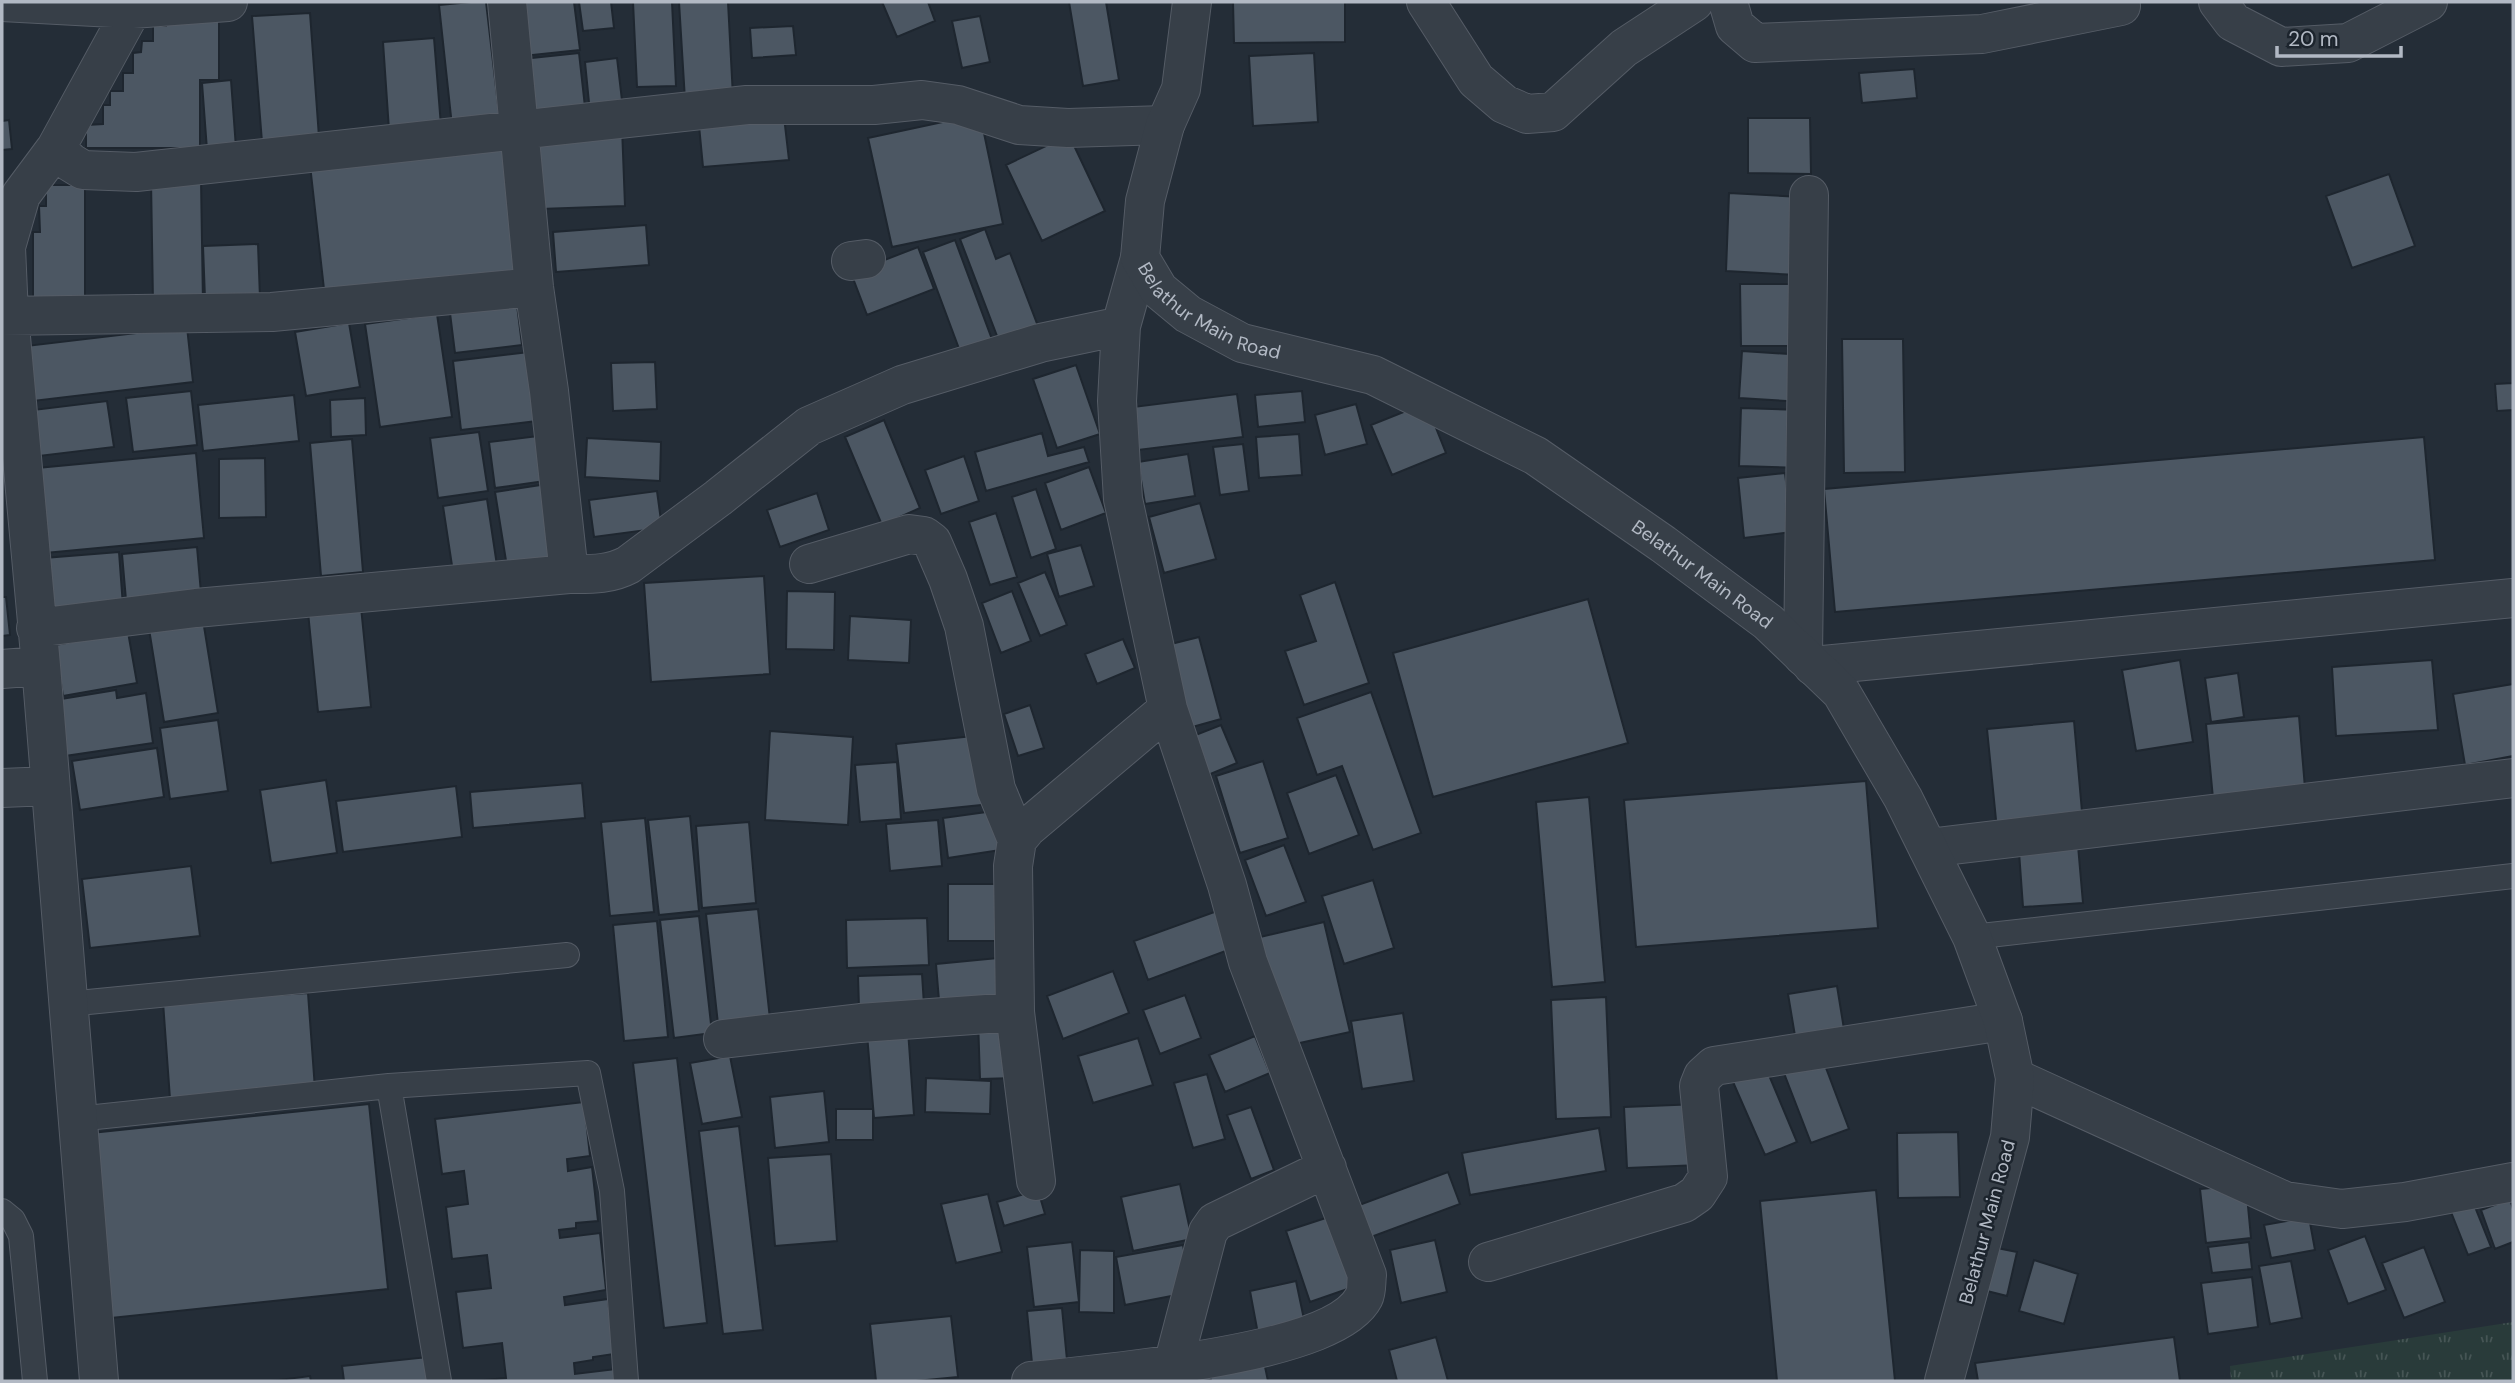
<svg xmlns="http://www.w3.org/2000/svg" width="2515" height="1383" viewBox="0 0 2515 1383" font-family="'DM Sans',sans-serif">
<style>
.grass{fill:url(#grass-tufts)}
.building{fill:#4c5763;stroke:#1e262f;stroke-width:2}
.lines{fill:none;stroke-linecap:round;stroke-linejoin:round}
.service-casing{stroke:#555c66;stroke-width:26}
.minor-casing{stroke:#555c66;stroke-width:40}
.tertiary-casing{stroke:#555c66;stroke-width:40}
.service{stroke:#373f48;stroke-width:24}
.minor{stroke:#373f48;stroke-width:38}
.tertiary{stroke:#373f48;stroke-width:38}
.labels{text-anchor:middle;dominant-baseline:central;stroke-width:5;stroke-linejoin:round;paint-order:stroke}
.street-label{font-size:19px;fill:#b2b9c4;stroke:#1c242d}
</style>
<defs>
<pattern id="grass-tufts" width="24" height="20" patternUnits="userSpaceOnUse" patternTransform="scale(1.75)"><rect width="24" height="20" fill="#293b3a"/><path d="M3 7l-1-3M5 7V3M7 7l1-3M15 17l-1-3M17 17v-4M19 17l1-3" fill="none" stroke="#465555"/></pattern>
</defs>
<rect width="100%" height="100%" fill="#242d37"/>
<path class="grass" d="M2513 1322V1381H2231L2230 1366Z"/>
<path class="building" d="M471 2H486L500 122 452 126 439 5Z
M516 2H574L580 50 523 56Z
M579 2H611L614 28 583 31Z
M633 2H672L676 86 637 87Z
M679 2H728L733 97 685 100Z
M882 2H928L935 21 897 37Z
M1069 2H1106L1119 80 1083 86Z
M1233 2H1345V42L1234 43Z
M310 13 319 137 262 142 252 16Z
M980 16 990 62 962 68 952 21Z
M166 19H219V80H200V148H86V125L103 124V105H110V91H123V73H133V53L141 52 142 41H153V26H166Z
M793 26 796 55 752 58 750 28Z
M434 38 441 126 389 130 383 42Z
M579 53 585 107 528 113 522 59Z
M1314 53 1318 122 1253 126 1249 56Z
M617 58 623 109 590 113 585 62Z
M1914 69 1917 98 1862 103 1859 73Z
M231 80 236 148 207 150 202 83Z
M783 108 789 160 703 167 698 115Z
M980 114 1003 224 892 247 868 138Z
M1748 118H1810L1811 174 1748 173Z
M9 120 12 149 2 150V121Z
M622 127 625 206 540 209 536 130Z
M1069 135 1105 211 1042 241 1006 165Z
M504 147 518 283 325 298 310 165Z
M2389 174 2415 246 2352 268 2326 196Z
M201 179 203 303H153L151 180Z
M46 185H85V304H33V232H40L39 206H46Z
M1729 193 1801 197 1797 275 1726 271Z
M646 225 649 265 556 272 553 232Z
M985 229 996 259 1010 253 1041 334 1002 349 960 239Z
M955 240 993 342 961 354 923 252Z
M258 244 260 298 205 299 203 246Z
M918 247 934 289 867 315 851 273Z
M1740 284H1800V346H1741Z
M516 297 522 345 455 353 449 305Z
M437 314 452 417 380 427 365 324Z
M349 323 360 387 306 396 295 332Z
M187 327 193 382 33 401 26 346Z
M1842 339H1903L1905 472 1844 473Z
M1742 351 1805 355 1803 402 1739 398Z
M529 352 537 421 461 430 453 361Z
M655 362 657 409 613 411 611 363Z
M1076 365 1100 434 1057 448 1033 379Z
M2513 383V410L2497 411 2495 384Z
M191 391 197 445 133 452 126 398Z
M1302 391 1305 422 1258 427 1255 395Z
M1237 394 1243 437 1130 451 1125 408Z
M294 395 299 441 203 451 198 405Z
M365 398 366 435 331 437 330 400Z
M107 401 114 447 39 456 33 410Z
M1426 403 1446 453 1392 475 1371 425Z
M1356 404 1367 444 1325 455 1315 415Z
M1741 408 1803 410 1802 468 1739 466Z
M884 420 920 508 882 525 845 437Z
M479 432 488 491 438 498 430 438Z
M1042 433 1048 456 1084 447 1089 462 986 491 975 452Z
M1299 434 1302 475 1259 478 1256 437Z
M538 436 545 481 495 488 489 442Z
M2424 437 2435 560 1835 612 1824 489Z
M587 438 661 442 660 481 585 477Z
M352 439 363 572 321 576 310 443Z
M1243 444 1249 491 1220 495 1213 447Z
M196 453 204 538 45 553 37 468Z
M1188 454 1195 496 1145 504 1138 462Z
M964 456 979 501 941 514 925 470Z
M265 458 266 517 219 518V459Z
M1089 467 1106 513 1061 530 1045 483Z
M1785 473 1792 532 1744 538 1738 478Z
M547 484 559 558 507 567 495 492Z
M1036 489 1056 549 1031 558 1012 497Z
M657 491 662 528 594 537 589 500Z
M817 493 829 530 780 547 767 510Z
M487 499 498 572 454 579 443 506Z
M1200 503 1216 559 1164 573 1149 517Z
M996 513 1017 577 990 585 969 522Z
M1081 545 1094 586 1059 597 1047 554Z
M197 547 201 593 126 600 122 554Z
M119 552 123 606 49 612 44 558Z
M1045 572 1067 625 1040 636 1018 583Z
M764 576 770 674 651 682 644 583Z
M1335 582 1369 683 1304 705 1285 651 1316 641 1300 595Z
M787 591 835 592 834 650 786 649Z
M1012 591 1031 641 1001 653 982 603Z
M2 597H6L10 635 2 636Z
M1588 599 1628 743 1433 797 1393 653Z
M361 607 371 707 318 712 308 612Z
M850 616 911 620 909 663 848 660Z
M203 620 218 713 164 722 149 629Z
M128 632 137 683 63 696 55 645Z
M1199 637 1221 719 1178 731 1155 648Z
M1123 639 1135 668 1097 684 1085 654Z
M2180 660 2193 742 2136 751 2122 670Z
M2432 660 2438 730 2336 736 2332 667Z
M2238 673 2244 717 2211 722 2205 678Z
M2513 684V756L2465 765 2453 694Z
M116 690 117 698 146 693 153 743 65 756 55 700Z
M1371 692 1421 833 1373 850 1342 766 1317 775 1297 718Z
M1030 705 1044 748 1018 756 1004 714Z
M2299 716 2306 800 2214 809 2206 724Z
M218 720 228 791 170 799 160 728Z
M2074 721 2083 823 1997 830 1987 729Z
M1221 725 1237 763 1208 775 1193 736Z
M770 731 853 737 848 825 765 820Z
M983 735 991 804 904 813 896 744Z
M157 748 164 797 80 810 72 761Z
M1263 761 1288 838 1240 853 1216 776Z
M897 762 901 819 860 822 855 765Z
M1336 775 1359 835 1309 854 1287 793Z
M326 780 337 853 271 863 260 790Z
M1866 781 1878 928 1636 947 1624 800Z
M582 783 585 818 473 828 470 792Z
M456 786 462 837 343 852 336 801Z
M1589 797 1605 982 1552 987 1536 802Z
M1001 810 1007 849 948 858 943 818Z
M690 816 699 911 659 915 648 820Z
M645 818 654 912 610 916 601 822Z
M938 820 942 866 890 871 886 824Z
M749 822 756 903 702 908 696 826Z
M2077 834 2083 903 2023 907 2018 838Z
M1284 845 1306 902 1266 916 1245 860Z
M191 866 200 936 90 948 82 879Z
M1373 880 1394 948 1344 964 1322 896Z
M948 884H1002V941H948Z
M758 909 770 1019 718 1024 706 914Z
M1217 911 1231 949 1148 980 1134 941Z
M699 916 712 1033 674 1038 660 920Z
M927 918 929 965 847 968 846 920Z
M657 921 668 1037 624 1041 613 925Z
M1324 922 1350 1032 1286 1046 1260 937Z
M998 958 1002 1007 940 1013 936 964Z
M1113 971 1129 1013 1063 1039 1047 996Z
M922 974 924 1005 859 1008 858 976Z
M1837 986 1844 1029 1795 1036 1788 994Z
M308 993 315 1089 170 1099 163 1002Z
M1185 995 1201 1038 1160 1054 1143 1010Z
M1606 997 1611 1117 1556 1119 1551 1000Z
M1403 1013 1414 1081 1362 1089 1351 1021Z
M1014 1019 1016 1078 980 1079 978 1020Z
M908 1030 914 1115 874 1118 867 1034Z
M1255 1036 1270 1073 1225 1092 1209 1055Z
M1138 1038 1153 1085 1093 1103 1078 1056Z
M1820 1052 1849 1129 1811 1143 1782 1068Z
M730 1056 742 1117 702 1124 690 1063Z
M677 1058 707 1323 664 1328 633 1063Z
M1766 1068 1797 1142 1765 1155 1733 1082Z
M1207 1074 1225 1139 1193 1148 1174 1083Z
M926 1078 991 1081 990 1114 925 1112Z
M824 1091 829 1142 775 1148 770 1097Z
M584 1102 590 1156 567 1159 568 1171 592 1167 598 1221 576 1223V1228L559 1230 560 1238 600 1233 606 1290 564 1297 565 1305 608 1299 614 1354 593 1357V1360L574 1363 575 1374 616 1369 618 1381H474L506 1378 502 1343 463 1348 456 1292 491 1288 487 1255 452 1259 446 1207 468 1204 464 1171 442 1174 435 1119Z
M369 1104 388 1289 111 1318 91 1133Z
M1699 1104 1700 1165 1627 1168 1624 1107Z
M1251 1107 1274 1170 1251 1179 1227 1115Z
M836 1109H873V1140H836Z
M739 1126 763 1330 723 1334 699 1131Z
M1599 1128 1606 1171 1470 1195 1462 1153Z
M1958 1132 1960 1197 1898 1198 1897 1133Z
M831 1154 837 1241 775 1246 768 1158Z
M1448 1172 1460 1204 1363 1240 1351 1208Z
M1180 1184 1192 1239 1133 1251 1121 1197Z
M2246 1185 2251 1238 2206 1243 2200 1189Z
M1038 1190 1045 1214 1004 1226 997 1202Z
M1876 1190 1895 1381H1777L1760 1201Z
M988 1194 1002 1252 956 1263 941 1204Z
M2510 1199 2513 1209V1242L2495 1249 2481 1210Z
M2473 1202 2491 1247 2468 1255 2451 1212Z
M1338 1214 1362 1284 1310 1302 1286 1231Z
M2309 1217 2315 1250 2271 1258 2264 1225Z
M2365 1236 2386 1290 2348 1304 2328 1250Z
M1435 1240 1447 1292 1401 1303 1390 1250Z
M1072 1242 1079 1302 1034 1307 1027 1247Z
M2249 1242 2252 1269 2212 1273 2208 1247Z
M1183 1245 1192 1292 1125 1305 1116 1257Z
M1992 1247 2017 1252 2007 1296 1983 1290Z
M2424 1247 2445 1302 2404 1318 2382 1263Z
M1080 1250 1114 1251V1313L1079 1312Z
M2034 1260 2078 1274 2064 1324 2019 1311Z
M2291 1261 2302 1318 2270 1324 2259 1266Z
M2252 1277 2258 1327 2208 1334 2201 1283Z
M1296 1281 1305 1324 1258 1334 1250 1291Z
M1062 1308 1067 1360 1032 1363 1027 1311Z
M951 1316 958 1377 916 1381H876L870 1324Z
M1436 1337 1448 1381H1397L1389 1350Z
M2174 1337 2180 1381H1978L1975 1363Z
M428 1357 430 1381H344L342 1366Z
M1263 1357 1268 1381H1211L1209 1367Z
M310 1376 311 1381H271Z"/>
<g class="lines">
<g class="service-casing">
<path id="service" d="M1972 937 2513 876
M68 1004 567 955
M389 1086 588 1073 612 1191 626 1381
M77 1119 389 1086 439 1381
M2 1211 13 1220 21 1236 35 1381"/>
</g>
<g class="minor-casing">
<path id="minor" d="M2 2 132 9 228 2
M507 2 534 287 549 391 569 574
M1426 2 1476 80 1504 104 1527 114 1553 112 1624 48 1694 2
M1728 2 1735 26 1755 43 1982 34 2121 6
M2218 2 2233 22 2281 47 2348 43 2428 2
M56 148 70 162 83 170 136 172 747 105H874L922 100 958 105 1019 125 1068 128 1165 125
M851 261 866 259
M2 316 272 312 534 287
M809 564 909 534 924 536 932 542 948 579 964 626 996 789 1017 840
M36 628 196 608 569 574C591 574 609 575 628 565L718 498 809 426 902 385 1040 343 1121 326
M1803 656 1809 195
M1813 666 2513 598
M2 669 41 666
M2 788 50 786
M1928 848 2513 778
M723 1039 860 1023 1015 1012
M2015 1078 2285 1201 2342 1209 2405 1202 2513 1182
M1036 1181 1015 1012 1013 866 1017 840 1027 828 1168 709
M1488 1262 1684 1203 1697 1194 1708 1177 1699 1086 1703 1076 1714 1066 2003 1021
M1173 1365 1208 1232 1215 1222 1327 1168
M99 1381 41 666 9 315 6 247 21 195 56 148 136 2
M1031 1381C1096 1374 1334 1356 1364 1297 1367 1291 1366 1281 1367 1275L1248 962 1227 885 1168 709 1123 499 1117 401 1121 326 1140 258"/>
</g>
<g class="tertiary-casing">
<g id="tertiary">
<path id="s1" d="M1192 2 1181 89 1165 125 1145 201 1140 258 1159 290 1188 314 1242 343 1373 375 1536 456 1663 544 1768 622 1841 692 1903 798 1972 937 2003 1021 2015 1078 2010 1137 1944 1381"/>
</g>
</g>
<use href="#service" class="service"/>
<use href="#minor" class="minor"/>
<use href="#tertiary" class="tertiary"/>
</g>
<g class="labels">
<g class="street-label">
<text stroke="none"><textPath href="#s1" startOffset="354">Belathur Main Road</textPath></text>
<text stroke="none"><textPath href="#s1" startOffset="920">Belathur Main Road</textPath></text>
<text transform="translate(1987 1222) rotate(-75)">Belathur Main Road</text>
</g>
</g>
<rect width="2515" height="1383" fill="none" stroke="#b2b9c4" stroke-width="7"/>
<path d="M2277 46v10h124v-10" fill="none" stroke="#b2b9c4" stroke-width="3.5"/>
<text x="2288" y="46" font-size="21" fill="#b2b9c4" stroke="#1c242d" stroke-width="5" paint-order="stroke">20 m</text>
</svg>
